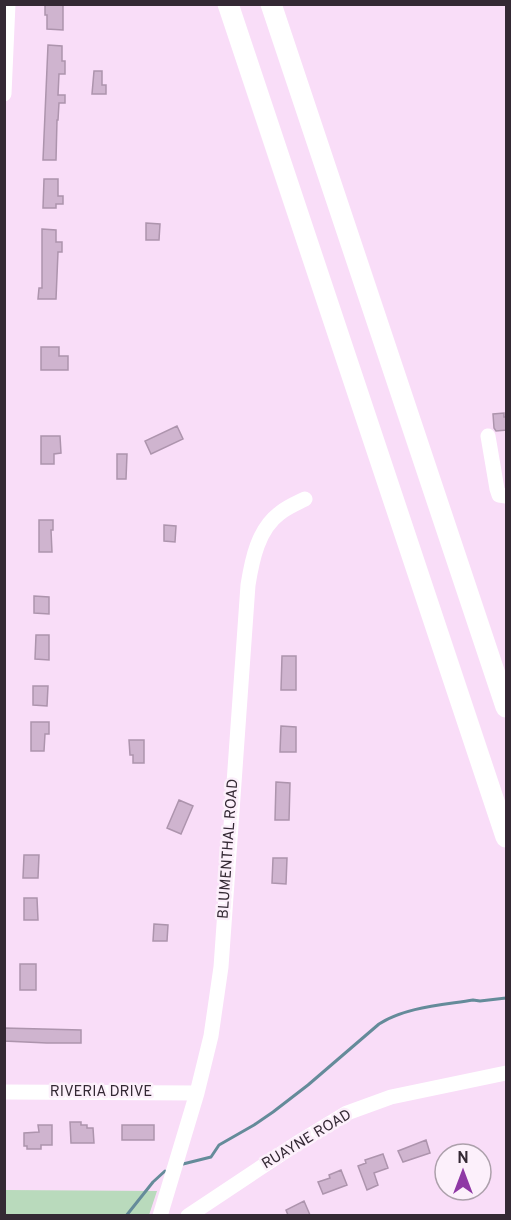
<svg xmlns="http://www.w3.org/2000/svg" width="511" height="1220" viewBox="0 0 511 1220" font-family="Overpass,sans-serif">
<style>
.green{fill:#b9dabc}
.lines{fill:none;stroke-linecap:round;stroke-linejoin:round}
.stream{stroke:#658b9a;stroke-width:3}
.building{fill:#cfb4cf;stroke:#ad94ad;stroke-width:1.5}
.minor{stroke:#fff;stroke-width:15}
.highway{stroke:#fff;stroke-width:21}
.labels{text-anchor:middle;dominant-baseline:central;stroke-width:5;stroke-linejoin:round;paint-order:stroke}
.street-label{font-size:15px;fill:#342934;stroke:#fcf0fb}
</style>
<rect width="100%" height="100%" fill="#f9ddf8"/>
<path class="green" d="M5 1190 157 1191 149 1215 5 1216Z"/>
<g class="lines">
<path class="stream" d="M183 1164 211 1157 219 1145 254 1125 273 1112 308 1085 379 1024C405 1007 443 1005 473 1000L480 1001 506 998
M126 1216 153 1182 165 1171"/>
</g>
<path class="building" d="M45 4H63V30L47 29V15H45Z
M48 45 62 46V61H65V74H59L58 95H65V103H59L58 120H57L56 160H43Z
M94 71H102V85H106V94H92Z
M44 179H58V196H63V204H56V208H43Z
M146 223 160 224 159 240H146Z
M42 229 56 230V242H62V252H58L56 299H38L39 288H42Z
M41 347H59V356H68V370H41Z
M504 413V417H507V430L496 431 494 428 493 414Z
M177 426 183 439 151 454 145 441Z
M41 436H60L61 453 54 454V464H41Z
M117 454H127L126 479H117Z
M39 520H53V530H51L52 552H39Z
M164 525 176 526 175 542 164 541Z
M34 596 49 597V614L34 613Z
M36 635H49V660L35 659Z
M282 656H296V690H281Z
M33 686H48L47 706 33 705Z
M31 722H49V734H45L44 751H31Z
M281 726 296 727V752H280Z
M129 740H144V763H133V755H130Z
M276 782 290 783 289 820H275Z
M179 800 193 806 181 834 167 828Z
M24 855H39L38 878H23Z
M273 858H287L286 884 272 883Z
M24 898H37L38 920H24Z
M154 924 168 925 167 941H153Z
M20 964H36V990H20Z
M4 1028 81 1030V1043H47L4 1041Z
M70 1122H81V1125H87V1128H93L94 1143H71Z
M38 1125H52V1145H41V1149H27V1146H24V1133L39 1132Z
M122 1125H154V1140H122Z
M426 1140 430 1153 403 1162 398 1151Z
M383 1154 388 1168 374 1173 378 1185 367 1190 358 1166 366 1163 365 1160Z
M341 1170 347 1185 323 1194 318 1182 330 1178 329 1175Z
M304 1201 310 1215H288L286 1210Z"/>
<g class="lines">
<path class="minor" d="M4 94 8 4
M488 436 497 489 499 495 506 496
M4 1092 197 1093
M160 1216 197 1093 211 1036 221 967 248 585C252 560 258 529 280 513 287 507 297 503 305 499
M188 1216 296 1144 347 1113 391 1097 506 1073"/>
<path class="highway" d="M228 4 506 837
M271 4 506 707"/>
</g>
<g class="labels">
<g class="street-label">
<text transform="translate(229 849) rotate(-86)">BLUMENTHAL ROAD</text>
<text x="101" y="1092">RIVERIA DRIVE</text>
<text transform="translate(307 1140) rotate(-31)">RUAYNE ROAD</text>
</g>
</g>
<rect width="511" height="1220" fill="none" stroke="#342934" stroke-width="12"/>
<g transform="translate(463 1172)"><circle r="28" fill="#fcf0fb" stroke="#aca0ab" stroke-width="1.5"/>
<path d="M0-4.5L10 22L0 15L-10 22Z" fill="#8f38a5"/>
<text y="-9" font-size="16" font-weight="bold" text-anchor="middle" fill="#342934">N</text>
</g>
</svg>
